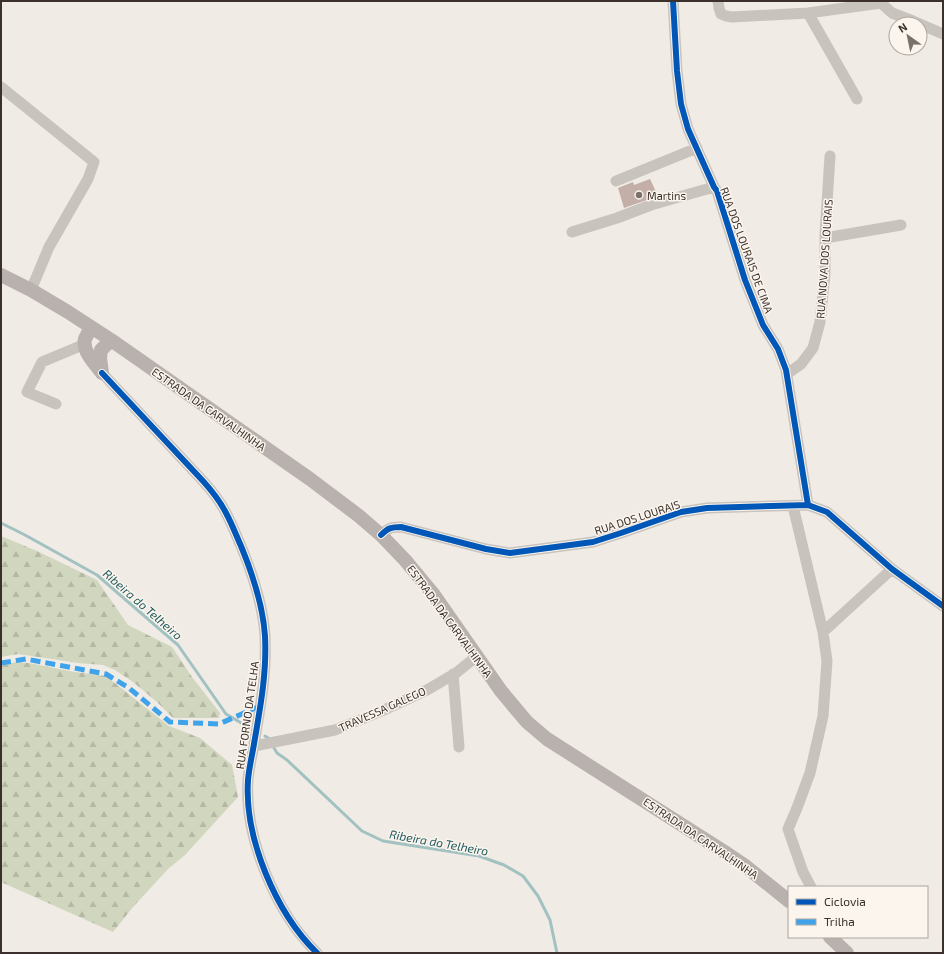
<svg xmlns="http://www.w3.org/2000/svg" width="944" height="954" viewBox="0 0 944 954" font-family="'Exo 2',sans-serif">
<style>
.forest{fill:url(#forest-firs)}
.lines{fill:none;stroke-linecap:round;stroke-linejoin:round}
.stream{stroke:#a1c2c1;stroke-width:3}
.building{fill:#c3afa7}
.minor{stroke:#c9c3be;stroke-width:11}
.major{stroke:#b8b1ad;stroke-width:14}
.quiet{stroke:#3fa3eb;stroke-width:5;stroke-dasharray:10 5;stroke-linecap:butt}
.cycleway-casing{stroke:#fbf5ee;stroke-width:8}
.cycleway{stroke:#0057b8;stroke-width:6}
.poi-dot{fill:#7a716c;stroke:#fbf5ee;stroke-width:1.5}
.labels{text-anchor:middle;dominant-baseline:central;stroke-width:3;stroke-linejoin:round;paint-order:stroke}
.poi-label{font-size:11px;fill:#3b302b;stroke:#fbf5ee;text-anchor:start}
.street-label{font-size:11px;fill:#3b302b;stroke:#fbf5ee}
.water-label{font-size:12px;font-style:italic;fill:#1f5a5e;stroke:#fbf5ee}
</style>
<defs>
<pattern id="forest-firs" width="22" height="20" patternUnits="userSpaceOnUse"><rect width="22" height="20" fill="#d1d6bf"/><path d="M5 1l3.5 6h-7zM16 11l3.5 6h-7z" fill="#b4b8a4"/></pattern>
</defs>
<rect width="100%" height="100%" fill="#f0ebe5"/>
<path class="forest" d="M1 536 37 551 97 580 128 625 172 647 192 677 220 713 219 718H173L157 702 133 682 115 670 103 665 78 663 18 654 1 657Z
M16 662 29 663 75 672 106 676 169 726 200 738 232 765 238 797 185 855 168 869 133 907 113 932 1 882V666Z"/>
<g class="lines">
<path class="stream" d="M1 523 25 535 97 575 178 645 226 714 248 727
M265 736 270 739
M274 748 277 753 287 760 362 831 383 841 479 856 504 865 523 876 538 896 550 920 557 953"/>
</g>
<path class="building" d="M650 179 658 196 624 208 618 188 633 182 634 185Z"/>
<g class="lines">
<path class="minor" d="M673 1 677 71 681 104 688 129 714 187 717 191 745 280 763 325 778 349 786 370 808 505
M718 1 719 8 721 14 726 16 732 17 808 13 881 3 882 1
M881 3 892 13 913 21 943 34
M808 13 857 99
M1 87 94 162 88 179 49 247 31 290
M616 181 697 148
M572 232 617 218 651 205 714 187
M825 238 901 225
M102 373 203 481C212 491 220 501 226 513 232 524 236 535 241 546 253 575 263 605 265 636 267 673 260 709 254 744 252 756 249 768 248 780 244 838 276 913 317 953
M787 374 801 364 813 348 820 322 825 274V234L830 156
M56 404 27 392 42 362 85 344
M793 506 823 632 827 661 823 716 810 773 797 808 788 829 803 872 811 887
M381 535C388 528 391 527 401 527L486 549 510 553 593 542 621 533 681 512 707 508 808 505 827 512 892 569 943 606
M823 632 892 569
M453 674 459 747
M254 746 335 730 384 710 427 690 456 673 477 656"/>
<path class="major" d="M1 275 31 290 68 312 111 340 310 479 359 516 381 535 405 560 434 595 501 691 516 709 527 722 547 739 726 853 744 865 789 901
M91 327C89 331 87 335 85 339 82 351 95 364 102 373
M102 373 100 358 101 350 111 340
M830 937 847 953"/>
<path class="quiet" d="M1 663 26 659 106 674 129 688 170 722 219 724 260 706"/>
<g class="cycleway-casing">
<path id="cycleway" d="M673 1 677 71 681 104 688 129 714 187 717 191 745 280 763 325 778 349 786 370 808 505
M102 373 203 481C212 491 220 501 226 513 232 524 236 535 241 546 253 575 263 605 265 636 267 673 260 709 254 744 252 756 249 768 248 780 244 838 276 913 317 953
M381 535C388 528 391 527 401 527L486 549 510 553 593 542 621 533 681 512 707 508 808 505 827 512 892 569 943 606"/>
</g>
<use href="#cycleway" class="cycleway"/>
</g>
<circle class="poi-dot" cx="639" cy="195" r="4"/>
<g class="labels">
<g class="poi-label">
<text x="647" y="195">Martins</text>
</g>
<g class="street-label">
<text transform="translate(747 250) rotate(70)">RUA DOS LOURAIS DE CIMA</text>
<text transform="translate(824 259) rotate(-86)">RUA NOVA DOS LOURAIS</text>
<text transform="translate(209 409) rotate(35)">ESTRADA DA CARVALHINHA</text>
<text transform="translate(637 517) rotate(-18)">RUA DOS LOURAIS</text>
<text transform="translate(450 621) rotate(54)">ESTRADA DA CARVALHINHA</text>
<text transform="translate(382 709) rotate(-24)">TRAVESSA GALEGO</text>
<text transform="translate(247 715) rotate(-82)">RUA FORNO DA TELHA</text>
<text transform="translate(701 838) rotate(34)">ESTRADA DA CARVALHINHA</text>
</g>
<g class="water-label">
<text transform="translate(143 604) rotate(41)">Ribeira do Telheiro</text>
<text transform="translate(439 842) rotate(10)">Ribeira do Telheiro</text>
</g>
</g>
<rect width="944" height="954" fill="none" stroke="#3b302b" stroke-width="4"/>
<rect x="788" y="886" width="140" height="52" fill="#fbf5ee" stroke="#aea6a0"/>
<rect x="796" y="899" width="20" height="6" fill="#0057b8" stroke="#aea6a0"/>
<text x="824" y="906" font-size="12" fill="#3b302b">Ciclovia</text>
<rect x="796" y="919" width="20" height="6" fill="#3fa3eb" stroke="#aea6a0"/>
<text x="824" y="926" font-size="12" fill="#3b302b">Trilha</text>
<g transform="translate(908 36) rotate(327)"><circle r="19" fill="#fbf5ee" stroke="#aea6a0"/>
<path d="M0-3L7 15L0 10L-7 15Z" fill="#7a716c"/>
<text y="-6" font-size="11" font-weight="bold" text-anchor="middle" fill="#3b302b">N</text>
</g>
</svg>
